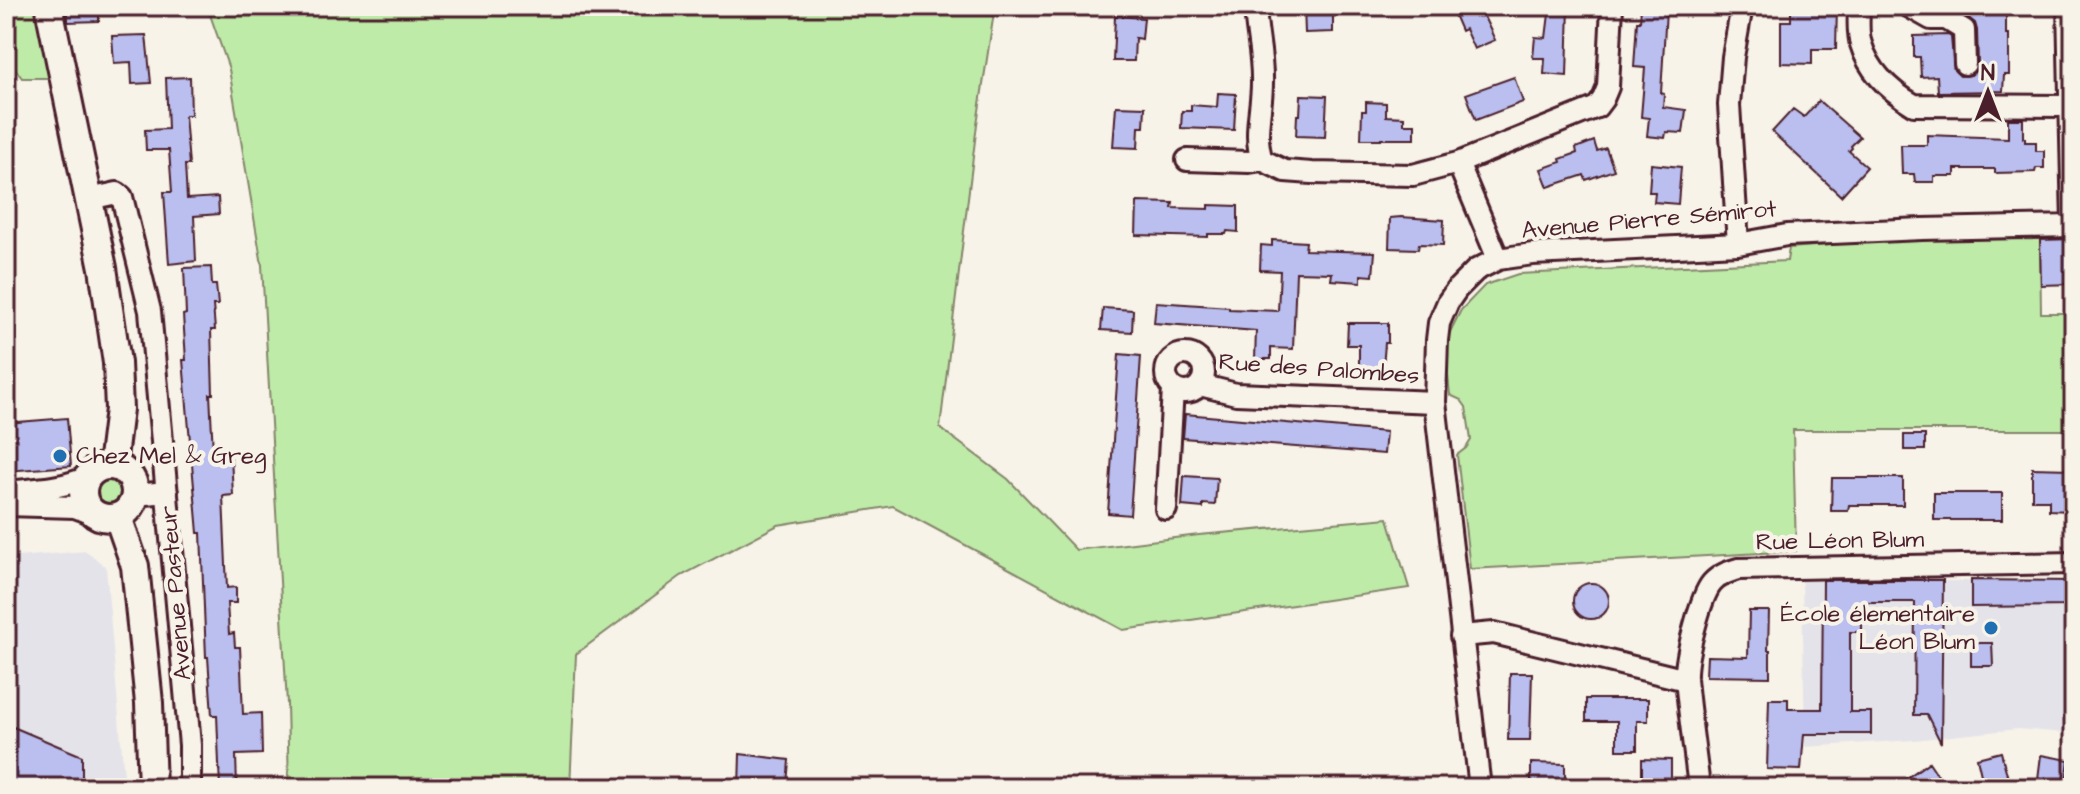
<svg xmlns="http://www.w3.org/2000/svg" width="2080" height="794" viewBox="0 0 2080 794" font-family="'Architects Daughter',sans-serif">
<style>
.built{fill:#e5e3ea}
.green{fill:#bfeba9;stroke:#84856a;stroke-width:2}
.building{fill:#babff0;stroke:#4a1f2b;stroke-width:2}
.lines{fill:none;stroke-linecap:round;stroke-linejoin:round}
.minor-casing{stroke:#4a1f2b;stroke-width:26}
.major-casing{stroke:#4a1f2b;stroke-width:32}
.minor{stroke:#f7f3e8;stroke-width:20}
.major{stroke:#f7f3e8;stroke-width:26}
.poi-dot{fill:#1f6fb2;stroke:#f7f3e8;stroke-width:3}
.labels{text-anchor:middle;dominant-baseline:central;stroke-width:8;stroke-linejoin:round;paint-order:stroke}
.street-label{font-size:24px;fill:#4a1f2b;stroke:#f7f3e8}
.poi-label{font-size:24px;fill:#4a1f2b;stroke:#f7f3e8;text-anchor:start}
</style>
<rect width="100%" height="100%" fill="#f7f3e8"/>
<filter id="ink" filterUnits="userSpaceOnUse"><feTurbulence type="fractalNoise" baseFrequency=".0125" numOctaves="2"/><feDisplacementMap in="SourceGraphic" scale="16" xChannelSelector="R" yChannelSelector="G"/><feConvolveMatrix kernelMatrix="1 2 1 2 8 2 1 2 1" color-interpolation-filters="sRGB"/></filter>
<g filter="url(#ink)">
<path class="built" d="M86 551 106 567 125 788H6V558Z
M2070 572H2074V674L2066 675V733L2018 729 1914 740 1805 747 1802 581H2067Z"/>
<path class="green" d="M6 6H44L49 78H22L6 56Z
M207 6H995L977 124 940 428 1008 479 1076 550 1199 535 1388 518 1409 588 1123 630 893 506 778 525 681 576 576 654 570 788H293L289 786 287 704 262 265 229 69Z
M2040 239 2041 313H2074V430H1793L1796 551 1470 569 1457 455 1466 448 1471 440 1466 407 1461 400 1450 395 1445 347 1451 330 1461 310 1485 285 1518 274 1787 261 1789 248 1892 240Z
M95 492a14 14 0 1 1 28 0a14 14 0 1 1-28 0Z"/>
<path class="building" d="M68 6H99V21L68 22Z
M1304 6H1333V32L1305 33Z
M1461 6H1479L1495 40 1474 49 1465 29 1461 31 1452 10Z
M1550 6H1569L1567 76 1544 74 1545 58H1533L1535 37 1546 38Z
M1791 6H1837L1836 49H1812V64L1781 63V21H1791Z
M1972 6H2006V34H2009V75H2004L2003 91 1938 92 1937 76 1921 77 1920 57H1914V36L1948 35 1951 37 1954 70 1960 76 1971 75 1976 71 1978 64 1977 30 1975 23 1965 15V7Z
M1641 7 1666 10 1661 93 1664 94 1663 107 1686 110 1683 133 1666 132 1665 138 1647 136 1649 118 1641 117 1645 68 1634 67 1637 21H1640Z
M1115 16 1144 18 1142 39 1135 38 1134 61H1113Z
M146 35 151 83 132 84 131 62 114 63 112 36Z
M190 77 191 115H185L189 165H185L187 199 218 197 219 214 194 216 196 261 169 264 164 192H172L169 150H146L145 130 168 129 166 78Z
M1514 77 1523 102 1476 120 1466 94Z
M1218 93 1236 94 1234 130 1181 128 1182 111H1191V105L1217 107Z
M1301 95 1327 96 1325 137 1296 136 1297 115H1300Z
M1819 101 1860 137 1851 146 1852 148 1849 151 1867 167 1841 196 1772 132 1793 109 1804 117Z
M1366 102 1386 103V116L1404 117V124H1415V139H1361L1362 111H1366Z
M1116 106 1145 107 1144 127H1139L1138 148 1113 147Z
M2008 119H2023V138H2025V142H2036V151H2044V168H2036L2035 172 1995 173V169H1955V176H1934V182H1915L1914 174H1902L1901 145H1927V135L2008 138Z
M1594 141 1597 151 1606 148 1614 170 1586 180 1584 175 1548 187 1541 169 1561 162 1560 159 1577 153 1576 148Z
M1651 164 1681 167 1678 204 1654 202 1655 192H1649Z
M1137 202 1173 203 1172 208 1209 209V205L1238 206V232L1227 231 1226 234H1208V237L1136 235Z
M1401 217 1444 220 1443 245 1419 244 1418 249 1389 248 1390 218Z
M2074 239V284L2041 285 2040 240Z
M1272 240 1306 242 1305 250 1375 252 1373 276 1361 275V282L1331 280 1332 273 1296 272 1293 349 1271 348V359H1255L1256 331 1154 323 1156 302 1229 307V309L1278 311 1280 271 1260 270 1261 245 1272 246Z
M211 267 212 285H216L218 305H213L215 330H211L213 394H210L213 452H225V456H231L233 495 223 496 227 588 236 587V603H227L229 634 234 633 235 647H240L243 714 261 713 262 754 236 755 237 788H220L217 715H212L208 657H206L201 533H198L183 360H186L183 315 186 314 184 268Z
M1103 308 1133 310 1132 332 1101 330Z
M1348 323H1388V343H1385L1383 368 1359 367V345H1347Z
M1119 354 1141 356 1130 515 1108 513Z
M1185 414 1386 432 1384 454 1183 438Z
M67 418 71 466 6 471V423Z
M1904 435H1925V450H1904Z
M2032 468 2070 469V511L2049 510V500H2032Z
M1184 476 1217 478 1215 505 1203 504V508L1182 506Z
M1832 478H1903V505H1849L1848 511H1831Z
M1934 493H2002V520H1934Z
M1823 580H1943L1941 743 1927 715H1914L1915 602H1862V632H1850V712H1871V734H1804L1801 770 1767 769 1769 699H1788V709H1822Z
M1971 580 2074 581V606L1971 607Z
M1573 601a18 18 0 1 1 36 0a18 18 0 1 1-36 0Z
M1749 611H1769L1768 650H1770V677L1706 676 1707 656 1748 657Z
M1971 643H1992L1993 666H1971Z
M1510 673H1532L1530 740H1508Z
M1586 699H1648V721H1637V750H1617V721H1586Z
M6 724 82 756V788H6Z
M2001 752 2009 782 1984 788 1977 758Z
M740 754 789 760 787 785H785L784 788H739Z
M2041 755 2069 760 2066 782 2038 779Z
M1642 759 1671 760V788H1651V780H1642Z
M1929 762 1941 780 1938 781 1943 788H1893Z
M1531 763 1565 764V785L1531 784Z"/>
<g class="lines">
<g class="minor-casing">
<path id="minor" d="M1255 6C1256 32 1263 57 1262 83 1262 109 1253 135 1262 160L1285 171 1312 173 1413 175 1458 163 1597 107 1603 99 1608 87 1612 6
M1859 6C1859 17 1857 33 1861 44 1869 71 1890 91 1914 105L2069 106
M1908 6 1931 19H1946L1964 30 1965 64
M2068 6 2073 226
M1187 160 1249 162 1262 160
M1458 163 1498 259
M89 199 117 193 122 197 150 311 190 745V788
M1738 244 1729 105 1733 57 1742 6
M1166 373a19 19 0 1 1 38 0a19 19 0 1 1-38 0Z
M1200 385 1236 394 1435 402
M6 492C34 489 61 489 87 477
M135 495 167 492
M6 505 75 507 94 514
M1166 509 1173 389
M1461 636 1494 633 1686 680
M1480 788 1435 402 1437 340 1439 323 1448 302 1457 289 1476 270 1498 259 1533 254 1738 244 1787 235 1922 229 2074 226
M1699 788C1695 751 1689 714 1686 678 1685 659 1700 597 1712 583 1719 575 1728 572 1738 569L2074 563"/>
</g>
<g class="major-casing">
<path id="major" d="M50 6 51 17 103 268 117 363 119 409 112 466
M83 492a26 26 0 1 1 52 0a26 26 0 1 1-52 0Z
M118 517 135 566 149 703 152 788"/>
</g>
<use href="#minor" class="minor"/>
<use href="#major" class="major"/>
</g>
</g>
<g class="poi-dot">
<circle cx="60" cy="456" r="8"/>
<circle cx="1991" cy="628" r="8"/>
</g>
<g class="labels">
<g class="street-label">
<text transform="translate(1649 220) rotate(-5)">Avenue Pierre Sémirot</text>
<text transform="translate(1319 369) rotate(4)">Rue des Palombes</text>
<text transform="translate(1840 541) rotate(-1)">Rue Léon Blum</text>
<text transform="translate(176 593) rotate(-95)">Avenue Pasteur</text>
</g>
<g class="poi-label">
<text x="76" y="456">Chez Mel &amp; Greg</text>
<text x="1975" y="614" text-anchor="end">École élementaire<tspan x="1975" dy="28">Léon Blum</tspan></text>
</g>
</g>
<rect width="2080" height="794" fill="none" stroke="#f7f3e8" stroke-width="32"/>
<rect x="16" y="16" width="2048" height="762" fill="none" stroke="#4a1f2b" stroke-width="3" filter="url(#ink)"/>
<g transform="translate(1988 92)" stroke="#f7f3e8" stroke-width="6" paint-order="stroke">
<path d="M0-6L14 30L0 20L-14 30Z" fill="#4a1f2b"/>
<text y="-12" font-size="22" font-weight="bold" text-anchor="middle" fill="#4a1f2b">N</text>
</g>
</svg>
